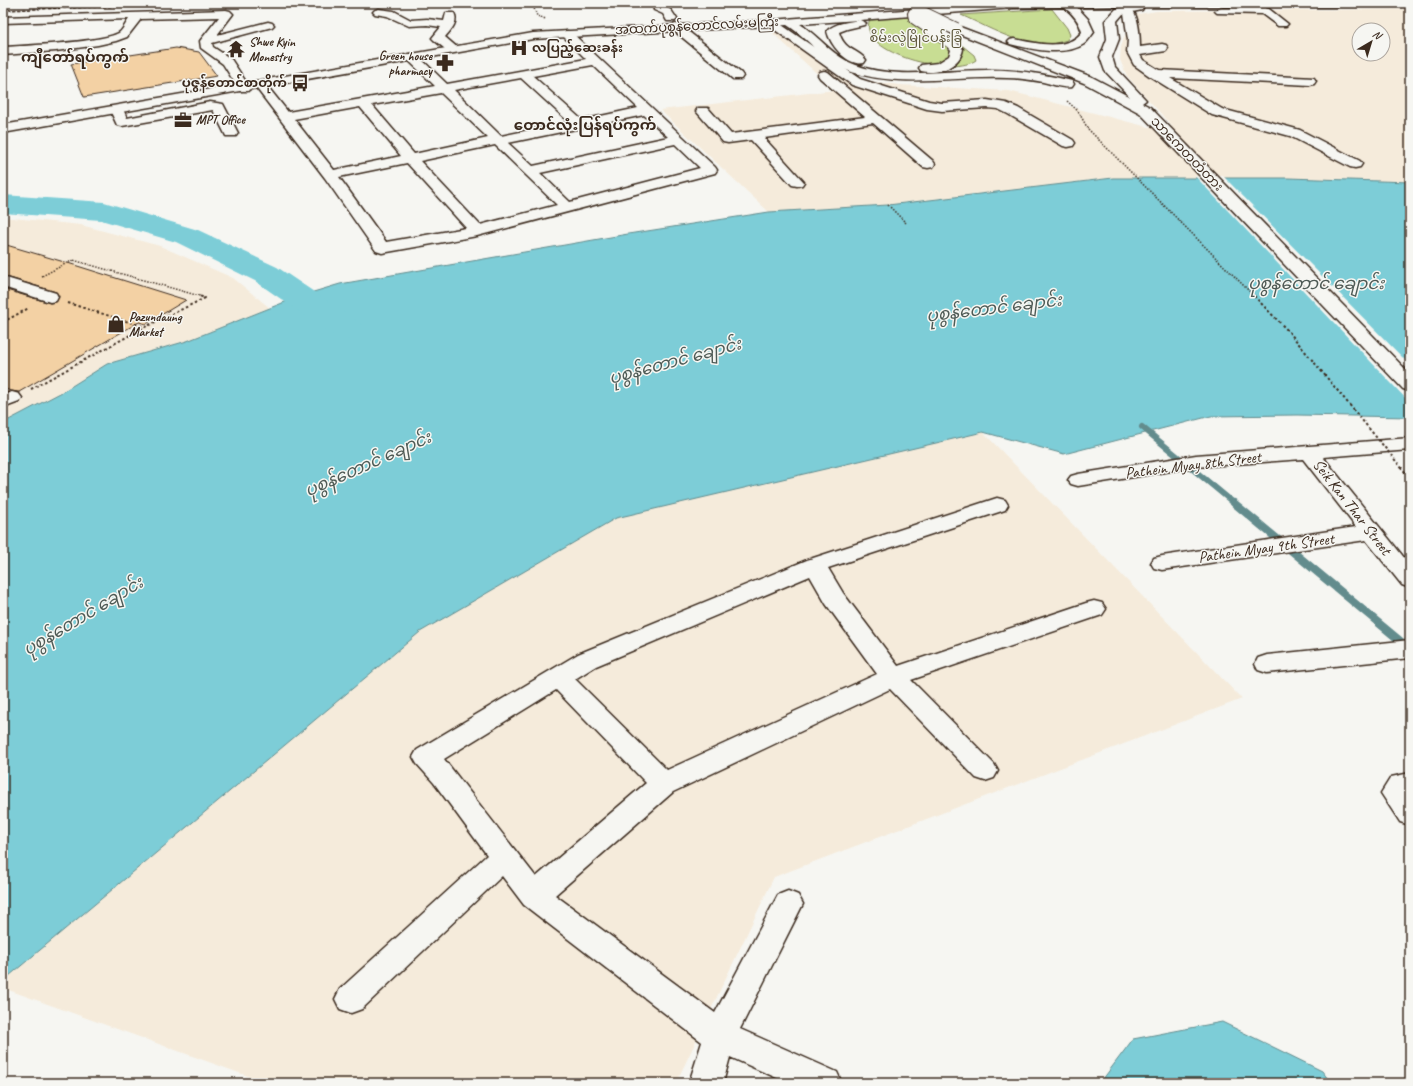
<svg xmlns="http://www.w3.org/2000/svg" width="1413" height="1086" viewBox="0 0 1413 1086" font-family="Caveat,'Noto Sans Myanmar',sans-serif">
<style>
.built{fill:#f5ebdb;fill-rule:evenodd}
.green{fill:#c8dd93;stroke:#828458}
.water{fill:#7dcdd7;stroke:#638c8d}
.pier{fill:#f6f6f2}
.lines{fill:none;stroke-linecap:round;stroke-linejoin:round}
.stream-far1{stroke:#638c8d;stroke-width:6}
.stream{stroke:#638c8d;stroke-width:8}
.river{fill:#7dcdd7;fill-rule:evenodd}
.building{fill:#f3d1a4;stroke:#3b2a1e}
.minor-casing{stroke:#3b2a1e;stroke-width:3}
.major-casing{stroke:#3b2a1e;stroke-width:3}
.path-far1{stroke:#3b2a1e;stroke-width:1.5;stroke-dasharray:1.5 1.5;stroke-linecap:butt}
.path{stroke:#3b2a1e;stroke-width:2;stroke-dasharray:2.5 2.5;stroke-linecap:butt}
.minor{fill:#f6f6f2;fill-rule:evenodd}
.major{fill:#f6f6f2;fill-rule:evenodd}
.rail{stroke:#3b2a1e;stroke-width:1.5;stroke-dasharray:3.5 1.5;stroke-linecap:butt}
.major-bridge-casing{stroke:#3b2a1e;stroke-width:14;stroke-linecap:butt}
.path-bridge-far1{stroke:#3b2a1e;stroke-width:1.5;stroke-dasharray:1.5 1.5;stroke-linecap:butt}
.path-bridge{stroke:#3b2a1e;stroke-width:2;stroke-dasharray:2.5 2.5;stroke-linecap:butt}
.major-bridge{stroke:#f6f6f2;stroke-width:12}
.labels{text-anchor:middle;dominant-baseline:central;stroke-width:3;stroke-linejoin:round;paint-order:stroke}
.far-street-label{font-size:13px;fill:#3b2a1e;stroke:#f6f6f2}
.far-park-label{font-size:13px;fill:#5e573b;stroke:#f6f6f2}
.far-poi-label{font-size:13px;font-weight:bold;fill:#3b2a1e;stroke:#f6f6f2;text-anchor:start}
.far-quarter-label{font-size:15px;font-weight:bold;fill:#3b2a1e;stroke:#f6f6f2}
.street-label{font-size:16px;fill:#3b2a1e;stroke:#f6f6f2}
.water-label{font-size:17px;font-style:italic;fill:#4f5b56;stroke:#f6f6f2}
</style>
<rect width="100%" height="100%" fill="#f6f6f2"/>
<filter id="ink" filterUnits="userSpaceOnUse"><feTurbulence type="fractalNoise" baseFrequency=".025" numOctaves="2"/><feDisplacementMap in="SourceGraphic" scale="8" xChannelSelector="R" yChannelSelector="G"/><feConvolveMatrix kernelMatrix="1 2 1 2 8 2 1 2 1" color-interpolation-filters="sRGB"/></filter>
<g filter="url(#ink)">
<path class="built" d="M1410 9V182L1288 178H1113L888 205 769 212 660 110 835 90 768 29 785 31 860 80 900 85 1009 91 1148 127 1172 126 1127 76 1120 60 1121 47 1127 30 1126 19 1138 14 1157 11ZM1359 30H1383V54H1359Z
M3 217 81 225 160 246 233 278 270 308 187 341 107 364 64 391 3 423Z
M983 432 1242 699 774 877 676 1083H267L3 988V981L420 632 616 518Z"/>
<path class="green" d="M1052 9 1067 28 1070 35 1067 40C1030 53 995 30 961 15Z
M923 14 974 55 976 60C951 78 855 52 870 19Z"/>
<path class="water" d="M1113 178H1288L1410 182V417L1297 415 1211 416 1064 454 983 432 616 518 420 632 3 981V423L64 391 107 364 187 341 300 296 340 284 628 234 769 212 888 205Z
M1222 1022 1322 1071 1331 1083H1100L1133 1039Z"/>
<path class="pier" d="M1195 176H1223L1410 365V403Z"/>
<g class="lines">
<path class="stream-far1" d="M1142 427 1235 504"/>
<path class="stream" d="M1234 503 1410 649"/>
<path class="river" d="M3 195 104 202 198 230 277 267 360 323 365 330 360 337 348 340 336 337 255 281 176 242 101 220 3 213Z"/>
</g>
<path class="building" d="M176 48 199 52 217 76 84 97 71 64Z
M3 244 71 264 186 300 146 324 139 322 19 392 11 391 3 388V289L50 303 56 302 59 296 56 292 3 276Z"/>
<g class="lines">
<g class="minor-casing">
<path id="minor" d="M653 3H663V6L671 10 677 19 675 21H667L663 14 654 10Z
M1127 6C1139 9 1140 37 1140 47L1162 44 1166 45 1168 48 1166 51 1140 55 1143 60 1159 70 1314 78 1316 81 1314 84 1310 85 1170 78 1222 109 1300 130 1360 161 1362 164 1360 167 1355 168 1350 167 1290 136 1212 115 1151 77 1134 65 1127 52 1128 40 1124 13 1122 9Z
M1221 8H1265L1269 9 1288 24 1286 26H1278L1262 14 1217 13 1215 11Z
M379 9 394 11 411 20 427 19 444 21 446 13H454C459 22 451 30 445 37L459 49 457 52H449L434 40 432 38 441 27 427 25 409 26 387 16 375 14 373 12 375 10Z
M226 10 230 11 233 14 217 35 268 22 272 23 274 25 272 27 212 43 213 47 231 59 250 88 248 91H240L223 64 201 48 200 41 219 17 141 19 127 37 116 41 98 45 56 51 3 55V47C23 46 108 42 120 32 123 29 126 23 129 19L3 23V17Z
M772 20 776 21 860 79 929 101 942 103 987 100 1006 103 1018 108 1073 140 1075 143 1073 146 1068 147 1063 146 1008 114 998 109 987 108 942 111 927 109 852 85 768 25 766 23 768 21Z
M676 24 680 25 741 73 743 76 741 79H733L672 29 670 27 672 25Z
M567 31 571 32 715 167 717 170 715 173 477 236 382 253 376 251 325 178 254 85 256 82H264L288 112 435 86 408 60 406 57 408 54H416L447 84 586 59 561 34 563 32ZM593 65 638 108 582 120 533 76ZM521 78 569 122 501 136 454 90ZM441 93 488 138 414 154 372 105ZM360 107 401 156 334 170 294 119ZM644 115 668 137 533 166 508 143ZM675 144 700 168 570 202 540 173ZM495 145 557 205 480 225 420 161ZM407 163 466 228 386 242 339 177Z
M824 71 828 72 933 161 935 164 933 167 928 168 923 167 873 123 764 138 804 182 802 185 797 186 792 185 751 140 728 143 723 142 696 111 698 108H708L731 134 865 117 820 78 818 75 820 72Z
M210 102 223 104 238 133 236 136H226L213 110 122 126 117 125 110 110 112 107H122L127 118Z
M3 277 56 293 58 297 56 301 50 302 3 287Z
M12 392 19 394 22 398 19 402 3 408V395Z
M1410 438V450L1323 457 1410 565V588L1402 585 1366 540 1162 570 1154 568 1151 563 1154 558 1162 556 1356 527 1303 459 1196 467 1078 486 1071 484 1068 480 1071 476 1078 474 1196 455Z
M997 498 1005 500 1008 505 1005 510 828 568 843 593 898 666 1086 603 1094 601 1102 603 1106 609 1102 615 911 680 994 764 998 771 994 778 985 781 976 778 890 689 673 792 555 895 715 1013 778 895 788 891 798 895 803 904 740 1029 837 1072 842 1083H788L730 1057 723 1083H689L702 1042 524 905 502 876 362 1009 351 1013 340 1009 335 999 340 989 487 855 434 783 417 764 413 757 417 750 578 654 807 560ZM810 576 826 604 877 674 667 770 575 679 596 666ZM556 690 646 783 536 877 444 759Z
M1410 640V658L1267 673 1258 670 1255 664 1258 658 1267 655Z
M1410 773V825L1400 822 1381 793 1391 777Z"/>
</g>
<g class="major-casing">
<path id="major" d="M996 3H1407L1402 6H1142L1143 8 1142 10 1123 14 1117 21 1119 39 1112 57 1115 67 1146 100 1142 103 1150 107 1410 374V391L1403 389 1140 113 1084 83 952 31 950 29 952 27H960L1092 77 1130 97 1105 71 1100 57 1107 39 1105 21 1116 9 1129 6 1077 7 1088 19 1094 32C1091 36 1088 41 1084 44 1065 57 1030 49 1010 44L1008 42 1010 40 1014 39C1035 43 1067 52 1082 32 1079 21 1073 14 1064 7L1013 8 860 20 866 23 864 25 847 29 839 32C844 51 858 49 866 60L864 63C848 67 830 45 827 31 834 23 849 22 859 20L800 24C820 37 833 57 856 65 896 80 944 70 986 70 1015 69 1044 74 1072 81L1074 84 1072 87C1063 89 1052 84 1043 82 1031 80 1019 78 1007 78 950 75 887 92 833 64 821 58 814 46 804 38 799 33 793 29 787 25L533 39 3 133V125L533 33 772 20Z
M949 38 953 39 963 49C960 67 937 75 921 71L919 68 921 65 938 63 949 56 951 50 943 41 945 39Z"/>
</g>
<path class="path-far1" d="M532 3 537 16 546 19
M1067 101 1078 111 1088 129
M888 205 906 223
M42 276 73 260 203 297"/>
<path class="path" d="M68 303 145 327 205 298 199 296
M3 322 29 308
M31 389 145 327"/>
<use href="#minor" class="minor"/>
<use href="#major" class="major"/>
<path class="rail" d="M3 4 30 3
M3 10 213 3"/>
<g class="major-bridge-casing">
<path id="major-bridge" d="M949 41 915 18 914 14 917 10 956 29"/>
</g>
<path class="path-bridge-far1" d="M1088 129 1255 297"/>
<path class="path-bridge" d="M1254 296 1289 332 1410 478"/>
<use href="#major-bridge" class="major-bridge"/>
</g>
</g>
<defs>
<g id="hospital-bare" transform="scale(1.38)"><path d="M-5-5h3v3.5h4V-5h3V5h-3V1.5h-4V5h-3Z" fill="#3b2a1e" stroke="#f6f6f2" stroke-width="2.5" paint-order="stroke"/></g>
<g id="temple-bare" transform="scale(1.38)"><path d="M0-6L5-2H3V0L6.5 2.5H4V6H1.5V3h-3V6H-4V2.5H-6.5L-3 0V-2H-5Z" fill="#3b2a1e" stroke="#f6f6f2" stroke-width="2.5" paint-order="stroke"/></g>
<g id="pharmacy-bare" transform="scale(1.38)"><path d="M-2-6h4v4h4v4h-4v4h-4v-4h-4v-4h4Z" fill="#3b2a1e" stroke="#f6f6f2" stroke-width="2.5" paint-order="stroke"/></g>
<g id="bus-bare" transform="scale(1.38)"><path d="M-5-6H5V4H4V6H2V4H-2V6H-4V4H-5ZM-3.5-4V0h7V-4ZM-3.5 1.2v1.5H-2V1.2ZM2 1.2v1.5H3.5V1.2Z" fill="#3b2a1e" stroke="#f6f6f2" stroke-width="2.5" paint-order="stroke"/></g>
<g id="office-bare" transform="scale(1.38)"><path d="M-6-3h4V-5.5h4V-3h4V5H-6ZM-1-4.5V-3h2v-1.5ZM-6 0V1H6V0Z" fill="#3b2a1e" stroke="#f6f6f2" stroke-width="2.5" paint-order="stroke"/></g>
<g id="shop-bare" transform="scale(1.38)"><path d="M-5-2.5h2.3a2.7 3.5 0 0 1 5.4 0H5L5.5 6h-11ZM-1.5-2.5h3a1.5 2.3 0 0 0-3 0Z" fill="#3b2a1e" stroke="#f6f6f2" stroke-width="2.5" paint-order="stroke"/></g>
</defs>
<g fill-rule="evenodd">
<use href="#hospital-bare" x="519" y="48"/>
<use href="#temple-bare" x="236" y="49"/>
<use href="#pharmacy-bare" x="445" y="63"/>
<use href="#bus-bare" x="300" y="83"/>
<use href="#office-bare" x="183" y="120"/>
<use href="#shop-bare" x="116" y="324"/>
</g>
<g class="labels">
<g class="far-street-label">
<text transform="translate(697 26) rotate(-3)">အထက်ပုစွန်တောင်လမ်းမကြီး</text>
<text transform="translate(1187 154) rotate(46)">သာကေတတံတား</text>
</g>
<g class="far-park-label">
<text x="916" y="38">စိမ်းလဲ့မြိုင်ပန်းခြံ</text>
</g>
<g class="far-poi-label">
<text x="249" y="42">Shwe Kyin<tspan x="249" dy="15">Monestry</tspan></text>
<text x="532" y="48">လပြည့်ဆေးခန်း</text>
<text x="432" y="56" text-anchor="end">Green house<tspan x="432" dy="15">pharmacy</tspan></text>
<text x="287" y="83" text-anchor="end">ပုဇွန်တောင်စာတိုက်</text>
<text x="196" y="120">MPT Office</text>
<text x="129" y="317">Pazundaung<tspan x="129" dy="15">Market</tspan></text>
</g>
<g class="far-quarter-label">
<text x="75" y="57">ကျီတော်ရပ်ကွက်</text>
<text x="585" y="125">တောင်လုံးပြန်ရပ်ကွက်</text>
</g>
<g class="street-label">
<text transform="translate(1193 465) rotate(-7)">Pathein Myay 8th Street</text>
<text transform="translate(1352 507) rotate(52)">Seik Kan Thar Street</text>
<text transform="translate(1266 548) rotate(-8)">Pathein Myay 9th Street</text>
</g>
<g class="water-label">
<text x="1316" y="283">ပုစွန်တောင် ချောင်း</text>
<text transform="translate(994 308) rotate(-7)">ပုစွန်တောင် ချောင်း</text>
<text transform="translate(675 361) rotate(-15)">ပုစွန်တောင် ချောင်း</text>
<text transform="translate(368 464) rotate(-24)">ပုစွန်တောင် ချောင်း</text>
<text transform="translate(83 616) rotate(-31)">ပုစွန်တောင် ချောင်း</text>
</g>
</g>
<rect width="1413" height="1086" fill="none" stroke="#f6f6f2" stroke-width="16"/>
<rect x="8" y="8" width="1397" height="1070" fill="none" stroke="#3b2a1e" stroke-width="1.5" filter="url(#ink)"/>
<g transform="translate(1371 42) rotate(38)"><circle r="19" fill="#f6f6f2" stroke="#aba49d"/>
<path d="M0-3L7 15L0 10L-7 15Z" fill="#3b2a1e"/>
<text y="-6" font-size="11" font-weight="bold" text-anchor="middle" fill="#3b2a1e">N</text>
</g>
</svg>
